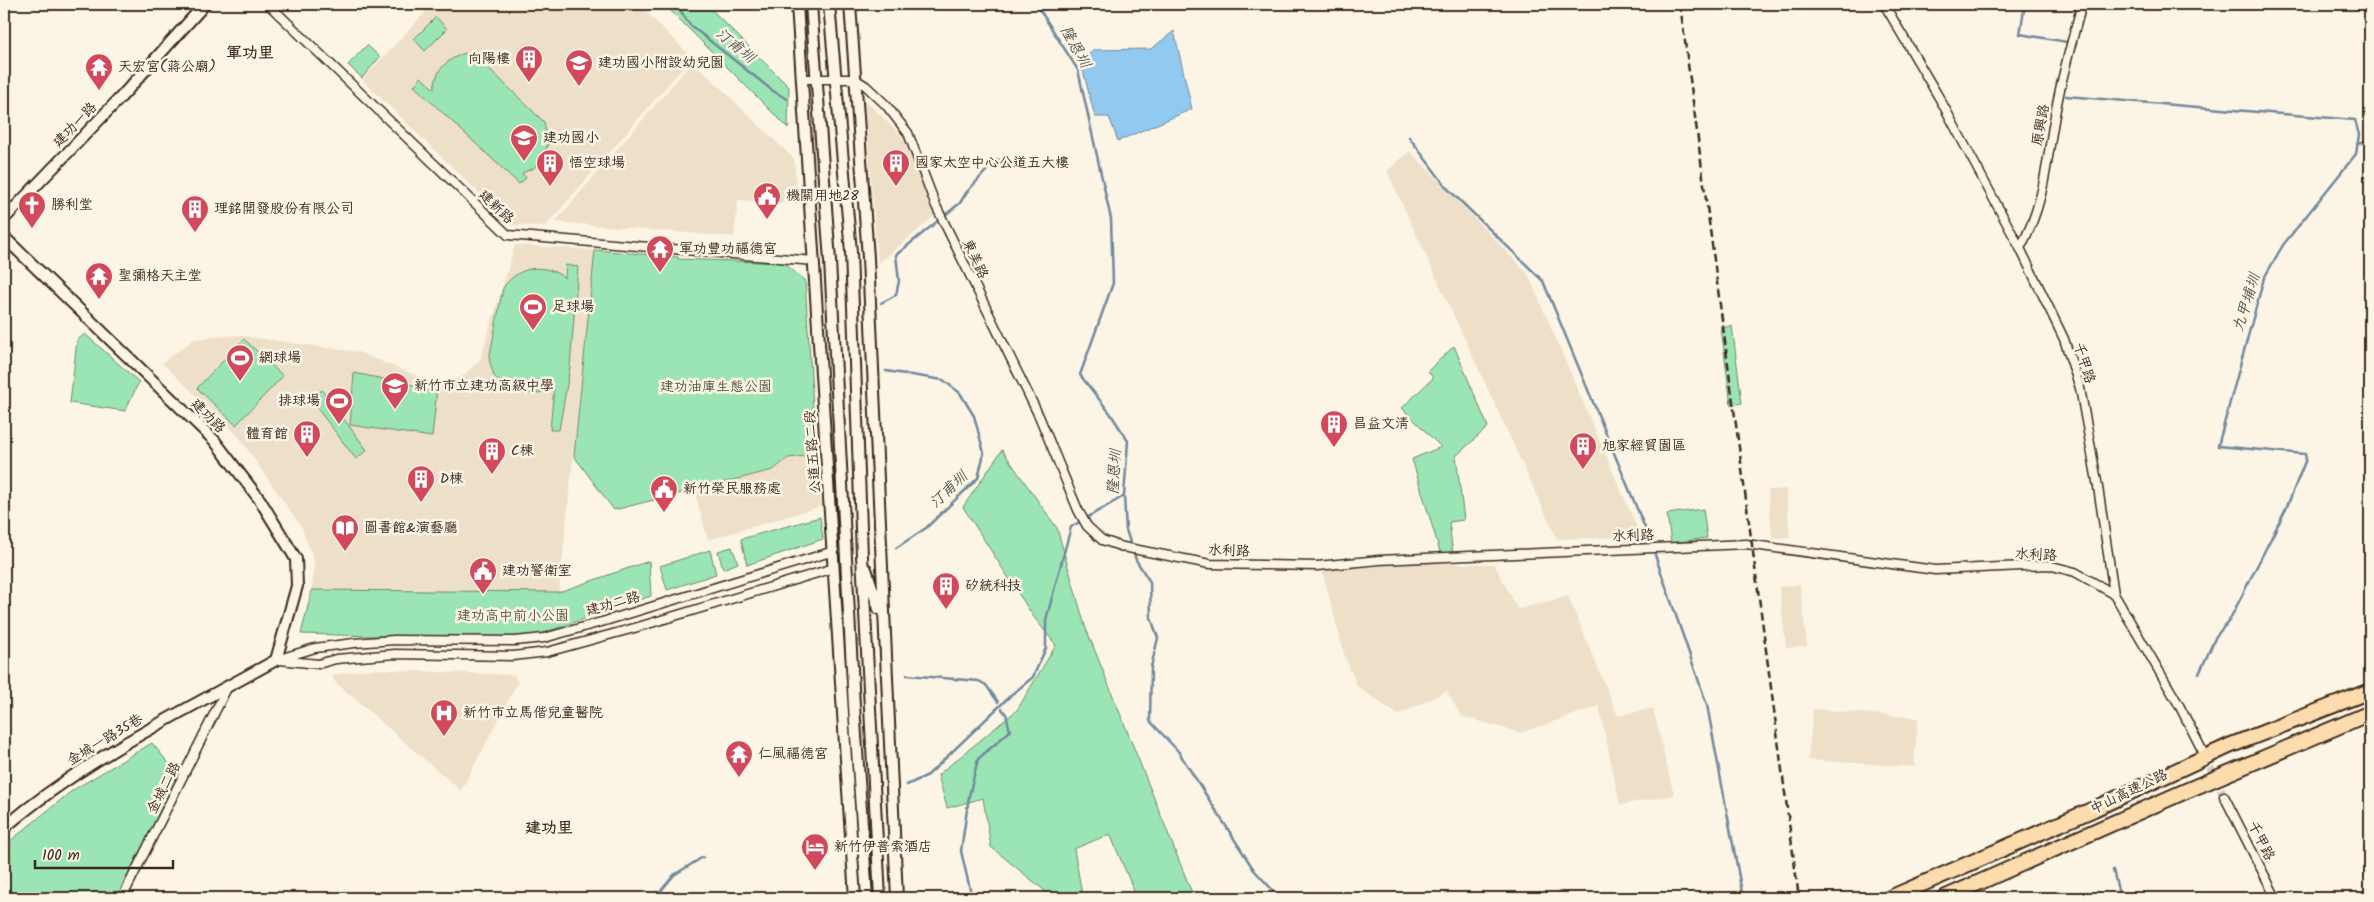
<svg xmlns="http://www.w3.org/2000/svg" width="2374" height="902" viewBox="0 0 2374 902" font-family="Kalam,'LXGW WenKai TC',sans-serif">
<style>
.built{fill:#eee0c8}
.green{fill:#9be5b4;stroke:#6b8869}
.water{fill:#92c9f1;stroke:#6f899d}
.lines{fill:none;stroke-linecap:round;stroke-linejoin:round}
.stream{stroke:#6f899d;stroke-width:2.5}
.street-tunnel{stroke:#d5ccbd;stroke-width:8;stroke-dasharray:8 4;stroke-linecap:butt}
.street-casing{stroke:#3b2a1e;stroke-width:11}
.secondary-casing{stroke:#3b2a1e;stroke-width:14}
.highway-casing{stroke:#3b2a1e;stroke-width:18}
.street{stroke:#fcf5e5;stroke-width:8}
.secondary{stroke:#fcf5e5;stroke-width:10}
.highway{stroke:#fcdcac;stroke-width:14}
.rail{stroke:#3b2a1e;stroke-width:2.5;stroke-dasharray:8 4;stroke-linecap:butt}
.labels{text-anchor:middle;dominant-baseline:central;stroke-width:5;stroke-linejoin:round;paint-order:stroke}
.poi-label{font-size:14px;fill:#3b2a1e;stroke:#fcf5e5;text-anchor:start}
.street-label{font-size:14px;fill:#3b2a1e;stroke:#fcf5e5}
.park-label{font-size:14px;fill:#535944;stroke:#fcf5e5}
.water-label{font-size:15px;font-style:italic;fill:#515253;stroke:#fcf5e5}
.quarter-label{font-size:16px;font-weight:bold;fill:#3b2a1e;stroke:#fcf5e5}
</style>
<rect width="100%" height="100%" fill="#fcf5e5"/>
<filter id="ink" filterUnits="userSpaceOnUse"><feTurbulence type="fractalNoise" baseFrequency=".02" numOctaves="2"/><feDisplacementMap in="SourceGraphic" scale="10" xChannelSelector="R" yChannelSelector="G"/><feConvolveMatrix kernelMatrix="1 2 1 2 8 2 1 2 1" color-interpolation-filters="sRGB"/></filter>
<g filter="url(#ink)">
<path class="built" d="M433 4H638L692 57 546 226 512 225 362 80Z
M693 61 794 159 798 204 738 200 734 237 555 222Z
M864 99 903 137 911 150 938 213 878 264Z
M1410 151 1528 274 1641 537 1557 539 1387 171Z
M515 245 595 250 559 592 373 593 312 590 314 561 302 528 238 436 162 363 194 339 236 335 358 352 437 384 462 377 480 360Z
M816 455 822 506 708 540 694 490 773 470 788 458Z
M1786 489 1790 537 1772 538 1768 490Z
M1419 563 1494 564 1518 609 1568 596 1618 716 1653 708 1674 795 1620 805 1599 706 1520 733 1461 716 1447 691 1398 715 1357 686 1345 657 1322 570Z
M1800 584 1807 646 1786 648 1779 587Z
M369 669 514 675 518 682 461 791 333 680 334 675Z
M1813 709 1918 718 1914 767 1808 760Z"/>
<path class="green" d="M664 4H706L789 87 788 128Z
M436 17 447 29 425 51 414 39Z
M367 45 380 57 362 78 348 65Z
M465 53 474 54 544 122 548 144 545 155 534 168 522 173 526 178 519 184 414 86 421 77 434 89C436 69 446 60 465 53Z
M595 250 678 257V259L784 263 805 281 816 455 788 458 773 470 614 510 574 456Z
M566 265 578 267 570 367 559 430H550L554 387 537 394 510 392 494 376 489 359 503 288C518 266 543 262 565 278Z
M1732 326 1742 403 1731 405 1721 328Z
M85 334 139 382 125 411 70 403 77 340Z
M244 339 283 376 236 425 197 388Z
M1454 346 1488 427 1456 456 1464 520 1449 522 1453 555H1441L1412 459 1441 447 1402 408 1433 378 1428 371Z
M354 373 437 390 432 437 350 425Z
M322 390 367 450 356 459 310 399Z
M1002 450 1057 528 1085 626 1194 898H1137L1110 834 1074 849 1082 894 1081 898H1044L1045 891 991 847 983 798 947 808 938 775 1017 710 1056 645 1033 616 963 507Z
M1703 509 1707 538 1671 543 1667 514Z
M820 517 823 539 747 565 741 539Z
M732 547 738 563 723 569 718 551Z
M710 550 716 574 667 590 660 566Z
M649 561 651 596 522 640 301 634 312 590 559 592Z
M152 743 179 776 117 898H4V846L73 790Z"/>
<path class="water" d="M1174 31 1192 109 1118 141 1109 117H1095L1081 63 1093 50 1151 49Z"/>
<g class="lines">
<path class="stream" d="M676 4 690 25 773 91 787 99
M1036 4 1078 70 1111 219 1113 283 1080 375 1110 413 1128 441 1124 496 1126 530 1136 560 1150 582 1151 618 1158 638 1151 667 1150 721 1178 751 1254 870 1280 898
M2025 4 2020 34 2067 42
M2066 96 2355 120 2359 135 2356 154 2283 245 2264 278 2218 446 2305 454 2306 459 2286 509 2229 621 2216 636 2199 674
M1409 137 1447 188 1543 281 1650 540
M2357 144 2370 141
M881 303 896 295 899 281 896 255 960 203 966 193 996 160H1015
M886 371 943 380 960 393 974 416 984 453 978 478 926 528 896 548
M1655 555 1707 705 1743 898
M907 675 979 681 986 685 998 702
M907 785 928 775 1009 697 1033 677 1046 648V620L1071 527 1124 496
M2113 870 2120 898
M655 898 674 875 703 857
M972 898 961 851 969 796 978 759 1010 731 1006 714 1002 709"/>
<path class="street-tunnel" d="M2205 756 2224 796"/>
<g class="street-casing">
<path id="street" d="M268 4 508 235 814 261
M1884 4 1941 101 2020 248 2064 339 2080 388 2098 487 2114 594 2179 705 2202 750
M803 79H855L866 86 886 105 908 133 936 206 1039 416 1078 510 1087 526 1102 540 1123 547 1210 564 1317 566 1379 560 1746 544 1935 570 2048 565 2075 572 2114 594
M2020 248C2045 204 2046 163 2055 115 2061 78 2072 41 2082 4
M276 660 315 648 354 643 394 640 515 641 544 638 605 621 834 551
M280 660 318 664 336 659 395 654 513 656 547 652 638 627 834 568
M2224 796 2276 898
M122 898 227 688"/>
</g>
<g class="secondary-casing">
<path id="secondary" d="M797 4 855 898
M811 4 830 261 854 706 867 898
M829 4 851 252 862 556 880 898
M850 4 868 258 897 898
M4 219 121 97 205 4
M4 237 214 440 260 500 296 559 297 586 276 660C183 712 85 758 4 828
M866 569 879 609"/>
</g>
<g class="highway-casing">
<path id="highway" d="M1890 898 2094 809 2229 746 2370 691
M1944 898 2188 790 2370 713"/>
</g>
<use href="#street" class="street"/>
<use href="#secondary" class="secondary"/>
<use href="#highway" class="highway"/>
<path class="rail" d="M1680 4 1799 898"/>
</g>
</g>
<defs>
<g id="building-pin" transform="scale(1.4375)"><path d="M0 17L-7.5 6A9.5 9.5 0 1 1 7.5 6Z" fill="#d1495b" stroke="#fcf5e5"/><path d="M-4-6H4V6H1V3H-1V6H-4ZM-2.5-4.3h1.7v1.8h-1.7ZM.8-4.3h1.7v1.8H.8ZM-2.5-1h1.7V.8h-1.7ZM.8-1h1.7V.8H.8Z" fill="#fff"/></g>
<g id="school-pin" transform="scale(1.4375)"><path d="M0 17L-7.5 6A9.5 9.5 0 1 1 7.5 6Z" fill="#d1495b" stroke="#fcf5e5"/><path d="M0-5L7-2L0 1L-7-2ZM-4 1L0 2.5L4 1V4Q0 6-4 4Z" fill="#fff"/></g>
<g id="temple-pin" transform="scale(1.4375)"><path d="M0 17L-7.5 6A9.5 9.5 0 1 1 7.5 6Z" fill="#d1495b" stroke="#fcf5e5"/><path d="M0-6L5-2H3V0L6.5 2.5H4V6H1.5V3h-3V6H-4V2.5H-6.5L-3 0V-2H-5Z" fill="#fff"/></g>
<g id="civic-pin" transform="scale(1.4375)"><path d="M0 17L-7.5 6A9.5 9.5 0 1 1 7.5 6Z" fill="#d1495b" stroke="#fcf5e5"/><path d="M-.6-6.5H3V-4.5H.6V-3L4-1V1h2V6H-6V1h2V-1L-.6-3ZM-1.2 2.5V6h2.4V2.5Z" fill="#fff"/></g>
<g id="church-pin" transform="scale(1.4375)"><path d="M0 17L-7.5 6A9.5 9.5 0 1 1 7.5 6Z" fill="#d1495b" stroke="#fcf5e5"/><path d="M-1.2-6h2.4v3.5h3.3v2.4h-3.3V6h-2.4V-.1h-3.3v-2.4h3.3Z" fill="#fff"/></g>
<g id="stadium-pin" transform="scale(1.4375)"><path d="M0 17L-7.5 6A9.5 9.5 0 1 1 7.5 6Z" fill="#d1495b" stroke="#fcf5e5"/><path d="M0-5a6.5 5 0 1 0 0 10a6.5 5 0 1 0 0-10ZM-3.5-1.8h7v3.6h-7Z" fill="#fff"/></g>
<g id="library-pin" transform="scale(1.4375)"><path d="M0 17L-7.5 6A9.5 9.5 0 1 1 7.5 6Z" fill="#d1495b" stroke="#fcf5e5"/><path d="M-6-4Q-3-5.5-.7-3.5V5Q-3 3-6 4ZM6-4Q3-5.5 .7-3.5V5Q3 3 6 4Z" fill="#fff"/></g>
<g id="hospital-pin" transform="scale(1.4375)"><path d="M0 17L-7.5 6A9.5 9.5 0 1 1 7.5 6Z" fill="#d1495b" stroke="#fcf5e5"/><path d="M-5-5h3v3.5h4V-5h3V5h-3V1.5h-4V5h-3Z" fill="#fff"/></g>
<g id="hotel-pin" transform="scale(1.4375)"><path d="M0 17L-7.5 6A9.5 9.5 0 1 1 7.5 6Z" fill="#d1495b" stroke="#fcf5e5"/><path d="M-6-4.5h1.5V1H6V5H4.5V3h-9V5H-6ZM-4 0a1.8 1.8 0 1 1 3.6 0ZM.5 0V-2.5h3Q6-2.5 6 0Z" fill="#fff"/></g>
</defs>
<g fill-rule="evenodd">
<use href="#building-pin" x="529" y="59"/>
<use href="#school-pin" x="579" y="63"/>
<use href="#temple-pin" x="99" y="67"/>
<use href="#school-pin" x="524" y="138"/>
<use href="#building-pin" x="550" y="163"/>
<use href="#building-pin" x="896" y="163"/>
<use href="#civic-pin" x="767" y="196"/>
<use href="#church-pin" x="32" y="205"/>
<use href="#building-pin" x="195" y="209"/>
<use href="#temple-pin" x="660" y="249"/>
<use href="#temple-pin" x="99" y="276"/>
<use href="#stadium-pin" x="533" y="307"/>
<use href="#stadium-pin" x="240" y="358"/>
<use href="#school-pin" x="395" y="386"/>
<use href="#stadium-pin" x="339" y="401"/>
<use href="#building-pin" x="1334" y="424"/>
<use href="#building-pin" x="307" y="434"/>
<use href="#building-pin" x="1583" y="446"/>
<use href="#building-pin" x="492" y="451"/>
<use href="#building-pin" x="421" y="479"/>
<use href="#civic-pin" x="664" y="489"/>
<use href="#library-pin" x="345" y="528"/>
<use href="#civic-pin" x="483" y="571"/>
<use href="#building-pin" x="946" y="586"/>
<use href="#hospital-pin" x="444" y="713"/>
<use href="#temple-pin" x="739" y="754"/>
<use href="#hotel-pin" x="815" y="847"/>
</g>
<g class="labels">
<g class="poi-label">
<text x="510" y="59" text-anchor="end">向陽樓</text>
<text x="598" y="63">建功國小附設幼兒園</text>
<text x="118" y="67">天宏宮(蔣公廟)</text>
<text x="543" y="138">建功國小</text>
<text x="569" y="163">悟空球場</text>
<text x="915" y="163">國家太空中心公道五大樓</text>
<text x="786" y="196">機關用地28</text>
<text x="51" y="205">勝利堂</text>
<text x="214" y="209">理銘開發股份有限公司</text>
<text x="679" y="249">軍功豐功福德宮</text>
<text x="118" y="276">聖彌格天主堂</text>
<text x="552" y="307">足球場</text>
<text x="259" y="358">網球場</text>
<text x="414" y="386">新竹市立建功高級中學</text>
<text x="320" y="401" text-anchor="end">排球場</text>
<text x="1353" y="424">昌益文清</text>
<text x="288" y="434" text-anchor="end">體育館</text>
<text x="1602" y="446">旭家經貿園區</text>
<text x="511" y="451">C棟</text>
<text x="440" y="479">D棟</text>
<text x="683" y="489">新竹榮民服務處</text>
<text x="364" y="528">圖書館&amp;演藝廳</text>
<text x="502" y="571">建功警衛室</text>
<text x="965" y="586">矽統科技</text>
<text x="463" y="713">新竹市立馬偕兒童醫院</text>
<text x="758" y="754">仁風福德宮</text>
<text x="834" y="847">新竹伊普索酒店</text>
</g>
<g class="street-label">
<text transform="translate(75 125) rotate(-46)">建功一路</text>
<text transform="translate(2041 125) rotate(-80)">原興路</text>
<text transform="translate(496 207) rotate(43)">建新路</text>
<text transform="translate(975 259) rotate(65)">東美路</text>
<text transform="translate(2084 363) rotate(72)">千甲路</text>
<text transform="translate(208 416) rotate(45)">建功路</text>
<text transform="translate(813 452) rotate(-94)">公道五路二段</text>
<text transform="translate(1633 536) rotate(-2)">水利路</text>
<text transform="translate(1229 551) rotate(2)">水利路</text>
<text transform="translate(2036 555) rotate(3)">水利路</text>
<text transform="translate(613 604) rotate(-16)">建功二路</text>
<text transform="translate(105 740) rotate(-31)">金城一路35巷</text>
<text transform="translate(164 788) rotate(-63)">金城二路</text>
<text transform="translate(2129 792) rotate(-26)">中山高速公路</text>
<text transform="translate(2261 841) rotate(63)">千甲路</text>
</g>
<g class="park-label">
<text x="716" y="387">建功油庫生態公園</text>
<text x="513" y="616">建功高中前小公園</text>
</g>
<g class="water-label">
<text transform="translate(735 46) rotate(39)">汀甫圳</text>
<text transform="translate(1075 47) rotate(61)">隆恩圳</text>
<text transform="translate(2247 303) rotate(-73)">九甲埔圳</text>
<text transform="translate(1115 472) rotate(-86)">隆恩圳</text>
<text transform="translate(949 490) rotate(-44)">汀甫圳</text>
</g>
<g class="quarter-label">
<text x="250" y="53">軍功里</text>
<text x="549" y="828">建功里</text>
</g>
</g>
<rect width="2374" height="902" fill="none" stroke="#fcf5e5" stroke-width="20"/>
<rect x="10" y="10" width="2354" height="882" fill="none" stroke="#3b2a1e" stroke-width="2" filter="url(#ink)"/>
<path d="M35 860v8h138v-8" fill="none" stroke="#3b2a1e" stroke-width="2.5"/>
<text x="42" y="860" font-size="15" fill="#3b2a1e" stroke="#fcf5e5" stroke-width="4" paint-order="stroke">100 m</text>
</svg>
